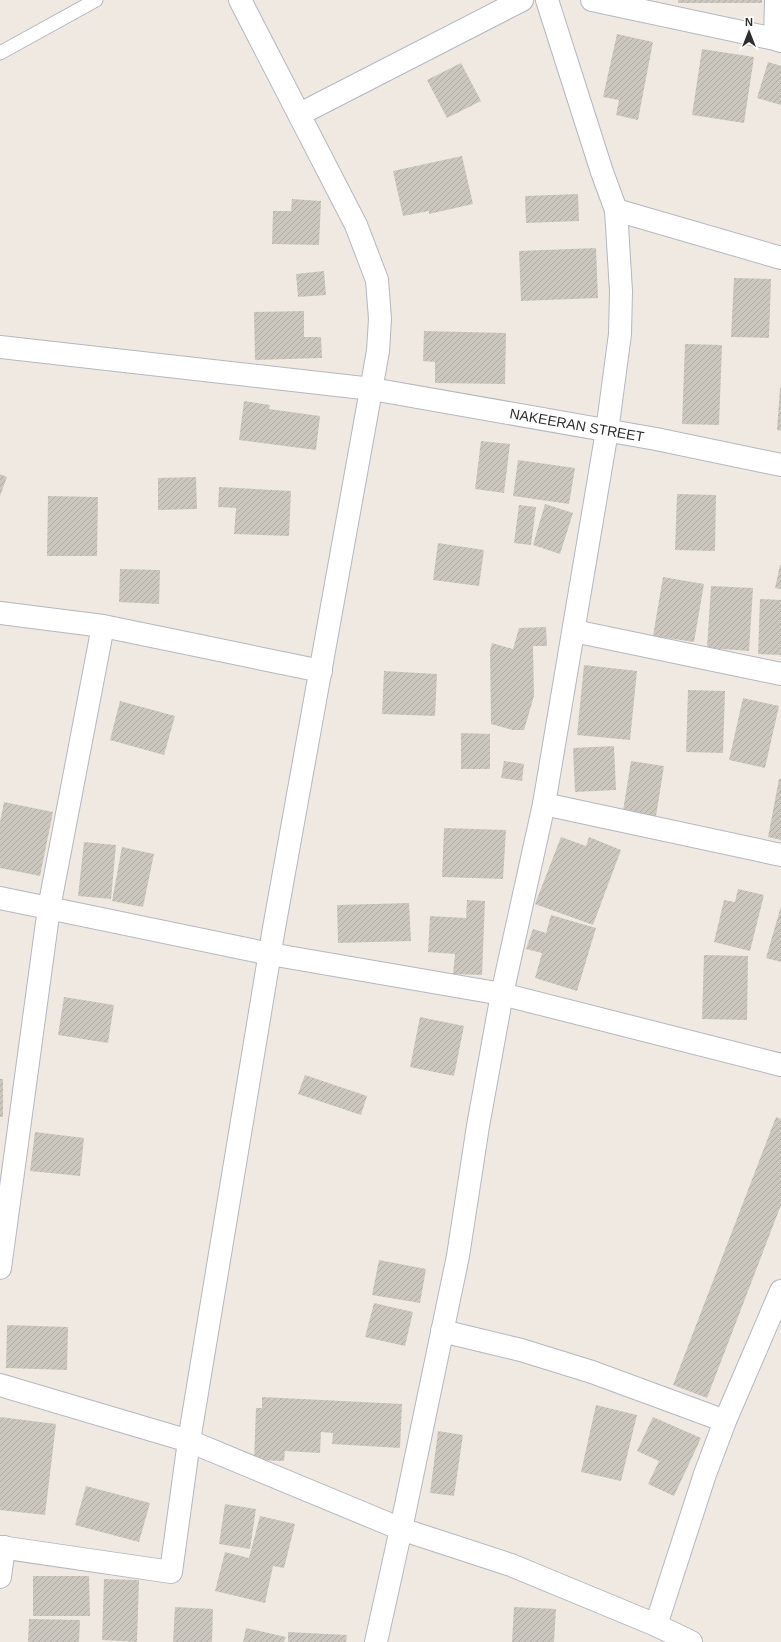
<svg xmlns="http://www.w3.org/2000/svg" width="781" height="1642" viewBox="0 0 781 1642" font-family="Helvetica,sans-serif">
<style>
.building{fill:url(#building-hatch)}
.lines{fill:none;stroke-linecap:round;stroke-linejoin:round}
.lane-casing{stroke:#b4b7c1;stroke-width:15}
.street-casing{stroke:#b4b7c1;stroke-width:24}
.secondary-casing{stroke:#b4b7c1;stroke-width:24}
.lane{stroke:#fff;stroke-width:13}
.street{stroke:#fff;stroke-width:22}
.secondary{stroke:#fff;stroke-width:22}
.labels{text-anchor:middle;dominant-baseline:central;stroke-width:3.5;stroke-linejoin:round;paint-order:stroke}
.street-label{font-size:14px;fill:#2e2e2e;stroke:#fff}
</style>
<defs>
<pattern id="building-hatch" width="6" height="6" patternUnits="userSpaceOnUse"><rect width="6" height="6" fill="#cbc7bf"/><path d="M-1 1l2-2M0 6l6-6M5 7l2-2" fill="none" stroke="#afaba4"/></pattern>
</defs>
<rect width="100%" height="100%" fill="#efe9e1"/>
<path class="building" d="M678 0H762V3H678Z
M617 34 653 42 638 120 616 115 619 100 603 97Z
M702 49 754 57 744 123 692 115Z
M768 62 781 66V105L757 98Z
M461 63 481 101 447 118 427 80Z
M462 156 473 204 429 214V211L403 216 393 171Z
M578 194 579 221 526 223 525 196Z
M292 199 321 201 319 245 272 244 273 211H291Z
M596 248 598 298 521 301 519 251Z
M324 271 326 295 298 297 296 274Z
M734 278 771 279 769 338 731 337Z
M304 311V337H321L322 358 255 360 254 312Z
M424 331 506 333 505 384 435 383V362L423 361Z
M685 344 722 345 719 425 682 424Z
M780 388H781V431L777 430Z
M244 401 270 405 269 409 320 416 316 450 239 440Z
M481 441 510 444 504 493 475 489Z
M518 460 575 468 569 504 513 496Z
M0 474 7 477 0 496Z
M196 477 197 509 158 510V478Z
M219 487 291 491 289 536 234 534 236 508 218 507Z
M677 494 716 495 715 551 675 550Z
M48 496 98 497 97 556H47Z
M545 504 573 513 560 554 533 545Z
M519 505 536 507 531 545 514 543Z
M438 543 484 550 479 586 433 580Z
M780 565H781V589L775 588Z
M120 569 160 570 159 604 119 602Z
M663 577 704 584 694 642 653 636Z
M711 586 753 588 749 651 707 648Z
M760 599 781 600V655L758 654Z
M546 627 547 646H533L534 696 524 730H513L491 724 490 651 492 643 513 649 519 628Z
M584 665 637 671 630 740 577 735Z
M384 671 437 674 435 716 382 714Z
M688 690 725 691 723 753 686 752Z
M743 698 779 706 765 768 729 760Z
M120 701 175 716 164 755 110 740Z
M461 733 490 734V769H461Z
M614 746 616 790 575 792 573 748Z
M504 761 524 764 522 781 501 778Z
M631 761 664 766 656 816 623 811Z
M779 779H781V840L768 837Z
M4 802 53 812 40 876 0 868V822Z
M444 828 506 830 503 879 442 877Z
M561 837 586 846 589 837 621 850 593 925 535 904Z
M84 842 116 845 111 899 78 896Z
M122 847 154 854 143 907 112 901Z
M738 889 764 895 750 951 714 942 724 900 735 902Z
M467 900 485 901 482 975 453 974 455 954 428 952 430 916 466 918Z
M409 903 411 941 338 943 337 905Z
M781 906V962L766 958Z
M551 915 596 928 577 991 535 978 542 953 526 949 533 929 546 933Z
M704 955 748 956 747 1020 702 1019Z
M64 997 114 1005 108 1043 58 1035Z
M420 1017 464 1026 454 1076 410 1067Z
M305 1075 367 1096 361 1115 298 1094Z
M0 1079H3V1117H0Z
M776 1117 781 1119V1205L707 1398 673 1385Z
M35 1132 84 1138 80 1176 30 1171Z
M379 1260 426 1269 420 1303 372 1295Z
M374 1303 413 1312 405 1346 365 1337Z
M7 1325 68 1327 67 1370 6 1368Z
M262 1397 402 1404 400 1448 332 1444 333 1433 321 1432 320 1453 285 1451 284 1461 254 1460 256 1408H262Z
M596 1405 637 1415 621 1481 581 1472Z
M0 1417 56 1424 45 1515 0 1510Z
M653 1417 701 1438 674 1496 648 1484 659 1461 637 1451Z
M438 1431 463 1435 454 1496 430 1493Z
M86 1486 150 1503 139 1542 75 1525Z
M225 1504 256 1509 250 1549 219 1544Z
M260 1516 295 1524 284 1568 273 1566 265 1603 215 1591 225 1552 249 1558Z
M33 1576H89L90 1616H33Z
M104 1579 139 1580 137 1642 102 1640Z
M175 1607 213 1609 212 1642H173Z
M514 1607 556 1609 554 1642H512Z
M29 1619 80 1620 79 1642H28Z
M246 1628 286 1637 284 1642H243Z
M288 1632 347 1635 346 1642H288Z"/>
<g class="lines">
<g class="lane-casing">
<path id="lane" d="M0 53 96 0"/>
</g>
<g class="street-casing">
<path id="street" d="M592 0 775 39
M776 0 775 39 781 41
M616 210 781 258
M0 347 372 389
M0 613 103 626 321 671
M574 631 781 674
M544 804 781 855
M0 898 270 954 502 994 781 1065
M0 1268 49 908 103 626
M442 1331 521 1350 592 1372 725 1421
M0 1385 189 1441 401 1529 511 1565 656 1625 691 1642
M0 1577 4 1547
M656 1625 705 1474 725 1421 781 1291"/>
</g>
<g class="secondary-casing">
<path id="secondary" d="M300 114 522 0
M372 389 656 439 781 465
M0 1547 171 1572 189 1441 274 928 378 351 380 319 377 280 356 225 240 0
M376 1642 401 1529 458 1256 478 1126 502 994 544 804 607 431 620 334 621 291 616 210 602 172 547 0"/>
</g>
<use href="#lane" class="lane"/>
<use href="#street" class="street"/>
<use href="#secondary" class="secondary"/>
</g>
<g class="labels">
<g class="street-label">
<text transform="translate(577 425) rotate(10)">NAKEERAN STREET</text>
</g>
</g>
<g transform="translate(749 32)" stroke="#ffffff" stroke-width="3" paint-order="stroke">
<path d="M0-3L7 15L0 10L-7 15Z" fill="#2e2e2e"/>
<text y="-6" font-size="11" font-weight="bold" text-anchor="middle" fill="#2e2e2e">N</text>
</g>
</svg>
